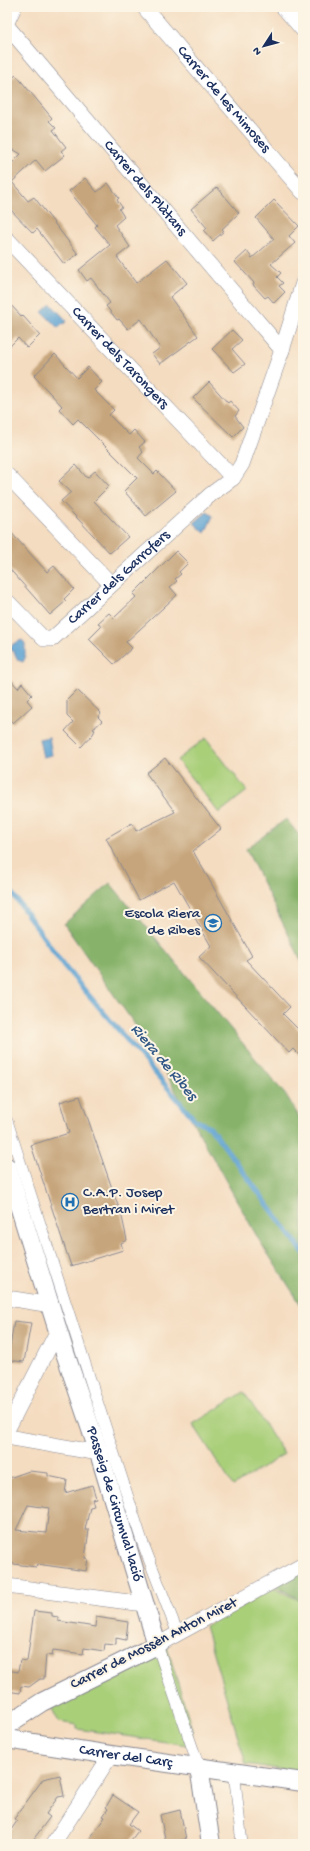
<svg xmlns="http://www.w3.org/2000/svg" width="310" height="1851" viewBox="0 0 310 1851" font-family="'Gochi Hand',sans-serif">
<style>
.green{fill:#a9cf79;stroke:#627f6c}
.forest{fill:#86b269;stroke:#507064}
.water{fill:#5ba1d1;stroke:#3b6898}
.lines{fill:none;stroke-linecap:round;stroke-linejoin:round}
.stream{stroke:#5ba1d1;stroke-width:5}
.building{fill:#c6a57b;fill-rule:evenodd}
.pedestrian-casing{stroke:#88868f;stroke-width:12}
.minor-casing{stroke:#88868f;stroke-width:16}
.tertiary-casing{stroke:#88868f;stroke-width:20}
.pedestrian{stroke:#fff;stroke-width:11}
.minor{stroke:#fff;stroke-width:15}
.tertiary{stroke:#fff;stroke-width:18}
.labels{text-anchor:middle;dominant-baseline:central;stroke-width:4;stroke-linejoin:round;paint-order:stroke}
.street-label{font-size:15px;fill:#1b2f5e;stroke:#fcf5e5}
.poi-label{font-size:15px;fill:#1b2f5e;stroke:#fcf5e5;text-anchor:end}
.water-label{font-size:16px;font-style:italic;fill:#315786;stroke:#fcf5e5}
</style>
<rect width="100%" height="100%" fill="#fcf5e5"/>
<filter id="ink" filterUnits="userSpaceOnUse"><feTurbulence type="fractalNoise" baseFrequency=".025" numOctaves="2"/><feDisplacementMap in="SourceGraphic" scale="8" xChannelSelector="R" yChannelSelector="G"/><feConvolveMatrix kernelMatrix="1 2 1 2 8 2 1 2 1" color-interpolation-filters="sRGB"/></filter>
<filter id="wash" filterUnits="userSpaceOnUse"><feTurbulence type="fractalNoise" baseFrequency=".012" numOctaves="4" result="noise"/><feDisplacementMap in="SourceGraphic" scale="16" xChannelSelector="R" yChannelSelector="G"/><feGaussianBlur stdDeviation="0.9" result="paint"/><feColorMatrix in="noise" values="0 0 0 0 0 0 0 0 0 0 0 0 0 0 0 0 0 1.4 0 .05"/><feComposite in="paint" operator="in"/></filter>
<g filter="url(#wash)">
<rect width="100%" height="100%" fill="#f4dcc0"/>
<path class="green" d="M206 738 247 791 219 813 177 760Z
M244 1392 284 1454 233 1486 193 1424Z
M273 1588 303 1602V1773L246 1764 205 1626Z
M166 1644 193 1732 187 1745 77 1729V1725L59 1722 51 1707Z"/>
<path class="forest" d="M286 819 303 840V964L246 849Z
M110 883 288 1098 303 1124V1308L259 1240 152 1049 64 924Z
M303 1571V1601L274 1586Z"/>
<path class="water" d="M51 304 67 321 58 328 42 312Z
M207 512 213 516 205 533 194 523Z
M22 640 25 643V658L23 662 18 660 14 652 10 649 13 644Z
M49 737 52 755 43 757 39 739Z"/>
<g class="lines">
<path class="stream" d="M7 886 64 966 195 1120 210 1127 303 1252"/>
</g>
<g id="blocks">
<path class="building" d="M16 75 52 118 49 121 56 128 53 130 66 147 61 151 65 155 45 171 36 160 12 182 28 201 34 197 78 254 64 264 37 229 33 233 7 206V168L21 154 7 146V82Z
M85 178 97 192 108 183 119 198 117 200 122 207 119 209 124 217 115 225 130 247 117 257 136 283 167 259 187 283 170 297 198 336 160 364 152 354 160 348 141 319 128 329 119 319 117 320 106 306 110 303 91 278 87 281 79 270 110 245 95 227 97 225 69 191Z
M217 187 239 213 222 229 224 231 213 241 204 231 207 228 191 209Z
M274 200 299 226 289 236 295 243 271 264 281 273 277 277 283 283 279 286 285 292 274 303 268 296 265 298 253 285 254 283 235 262 247 251 252 258 274 239 256 218Z
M7 301 22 317 23 316 40 335 27 348 18 338 7 349Z
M232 330 242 340 232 349 245 364 234 372 212 349Z
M55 354 77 378 88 367 102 382 94 390 114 410 109 415 129 435 134 430 145 442 139 447 143 452 138 458 154 474 157 471 176 491 146 516 124 491 137 478 78 419 73 424 59 409 62 406 34 376Z
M209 382 228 403 230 401 239 411 235 416 243 427 233 437 193 398Z
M76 465 87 478 95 471 109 486 94 501 128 537 110 553 61 501 71 492 59 481Z
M7 528 47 572 54 566 74 589 64 599 66 601 50 615 7 566Z
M176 551 188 563 179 572 181 574 175 579 177 581 170 587 177 595 126 642 132 648 114 664 89 639 101 627 98 623 109 613 114 618 136 597 133 594Z
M7 676 18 688 22 683 32 695 27 700 32 706 13 723 7 717Z
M77 690 101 713 98 717 102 721 93 729 95 730 93 734 81 747 65 731 73 722 67 716V700Z
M165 758 221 829 193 851 252 956 246 960 290 1007 283 1014 303 1034V1059L293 1049 289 1053 199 957 211 946 174 881 139 900 106 838 132 823 136 831 175 812 146 773Z
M80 1096 122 1217 127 1240 121 1243 123 1250 71 1266 31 1145 69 1133 60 1102Z
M14 1321 31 1323 24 1362 8 1360Z
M29 1471 48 1473V1476L67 1480 65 1493 92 1485 96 1498 92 1499 94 1506 90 1507 85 1530H89L85 1558 88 1559 86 1571 37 1564 36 1567 7 1563V1483L9 1478ZM28 1505 49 1508 46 1533 16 1530Z
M34 1611 52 1613V1616L58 1617V1621L95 1627 96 1617 128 1622 126 1640 116 1638V1645L105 1644 104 1651 84 1648 83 1654 53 1650 52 1656 46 1655 44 1679H40L29 1687 21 1686 20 1693 7 1691V1670L18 1672 20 1660 27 1661Z
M60 1775 64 1796 58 1797 46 1814 50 1817 30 1844H7V1836L17 1821 14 1819 43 1779Z
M113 1795 138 1812 129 1824 138 1831 128 1844H86L105 1817 103 1816 108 1809 106 1807Z
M180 1810 186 1839 166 1843 160 1815Z"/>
</g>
</g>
<g filter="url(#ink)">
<use href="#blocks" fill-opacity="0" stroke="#88868f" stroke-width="1"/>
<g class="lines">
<g class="pedestrian-casing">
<path id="pedestrian" d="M7 1121 142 1541 178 1634
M157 1645 199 1767
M234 1771 242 1844"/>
</g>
<g class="minor-casing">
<g id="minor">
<path id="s1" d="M144 7 303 192"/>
<path d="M283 7 303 30"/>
<path d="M7 22 14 7"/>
<path id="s2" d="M7 26 282 350"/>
<path id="s3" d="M7 239 233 478"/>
<path d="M7 475 111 584"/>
<path id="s4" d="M7 601 44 639H52L210 495 233 478 242 464 282 350 303 283"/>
<path d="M7 1298 51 1305"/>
<path d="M7 1430 58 1330"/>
<path d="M7 1437 99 1453"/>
<path d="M7 1586 144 1604"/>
<path d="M157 1645 303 1565"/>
<path d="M53 1844 111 1755"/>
</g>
</g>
<g class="tertiary-casing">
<g id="tertiary">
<path id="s5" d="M7 1167 64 1350 99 1453 157 1645 42 1702 7 1725"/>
<path id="s6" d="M7 1739 111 1755 303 1782"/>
<path d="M199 1767 211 1844"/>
</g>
</g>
<use href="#pedestrian" class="pedestrian"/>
<use href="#minor" class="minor"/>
<use href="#tertiary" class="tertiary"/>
</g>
</g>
<defs>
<g id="school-ring" transform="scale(0.9)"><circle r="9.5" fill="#fcf5e5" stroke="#1f6fb2" stroke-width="1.5"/><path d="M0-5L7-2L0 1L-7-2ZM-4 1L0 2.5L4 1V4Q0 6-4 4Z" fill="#1f6fb2"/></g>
<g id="hospital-ring" transform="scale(0.9)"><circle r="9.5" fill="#fcf5e5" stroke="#1f6fb2" stroke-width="1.5"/><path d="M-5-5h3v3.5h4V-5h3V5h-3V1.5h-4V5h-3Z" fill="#1f6fb2"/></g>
</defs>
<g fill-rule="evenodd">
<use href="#school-ring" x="213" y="923"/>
<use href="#hospital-ring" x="70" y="1202"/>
</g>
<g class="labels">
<g class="street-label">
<text stroke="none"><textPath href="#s1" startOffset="122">Carrer de les Mimoses</textPath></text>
<text stroke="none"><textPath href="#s2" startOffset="213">Carrer dels Plàtans</textPath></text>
<text stroke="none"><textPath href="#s3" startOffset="164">Carrer dels Tarongers</textPath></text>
<text stroke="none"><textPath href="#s4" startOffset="152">Carrer dels Garrofers</textPath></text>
<text stroke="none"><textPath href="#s5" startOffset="354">Passeig de Circumval·lació</textPath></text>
<text transform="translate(154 1644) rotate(-27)">Carrer de Mossèn Anton Miret</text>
<text stroke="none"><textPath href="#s6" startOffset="120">Carrer del Carç</textPath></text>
</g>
<g class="poi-label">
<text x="200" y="914">Escola Riera<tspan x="200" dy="17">de Ribes</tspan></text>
<text x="83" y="1193" text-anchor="start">C.A.P. Josep<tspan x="83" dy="17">Bertran i Miret</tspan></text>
</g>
<g class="water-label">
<text transform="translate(163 1063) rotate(50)">Riera de Ribes</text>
</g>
</g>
<rect width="310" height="1851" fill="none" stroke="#fcf5e5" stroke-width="24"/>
<g transform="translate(264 46) rotate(234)" stroke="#fcf5e5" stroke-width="3" paint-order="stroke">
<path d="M0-3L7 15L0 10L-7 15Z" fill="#1b2f5e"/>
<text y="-6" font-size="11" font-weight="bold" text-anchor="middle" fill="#1b2f5e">N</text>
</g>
</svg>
